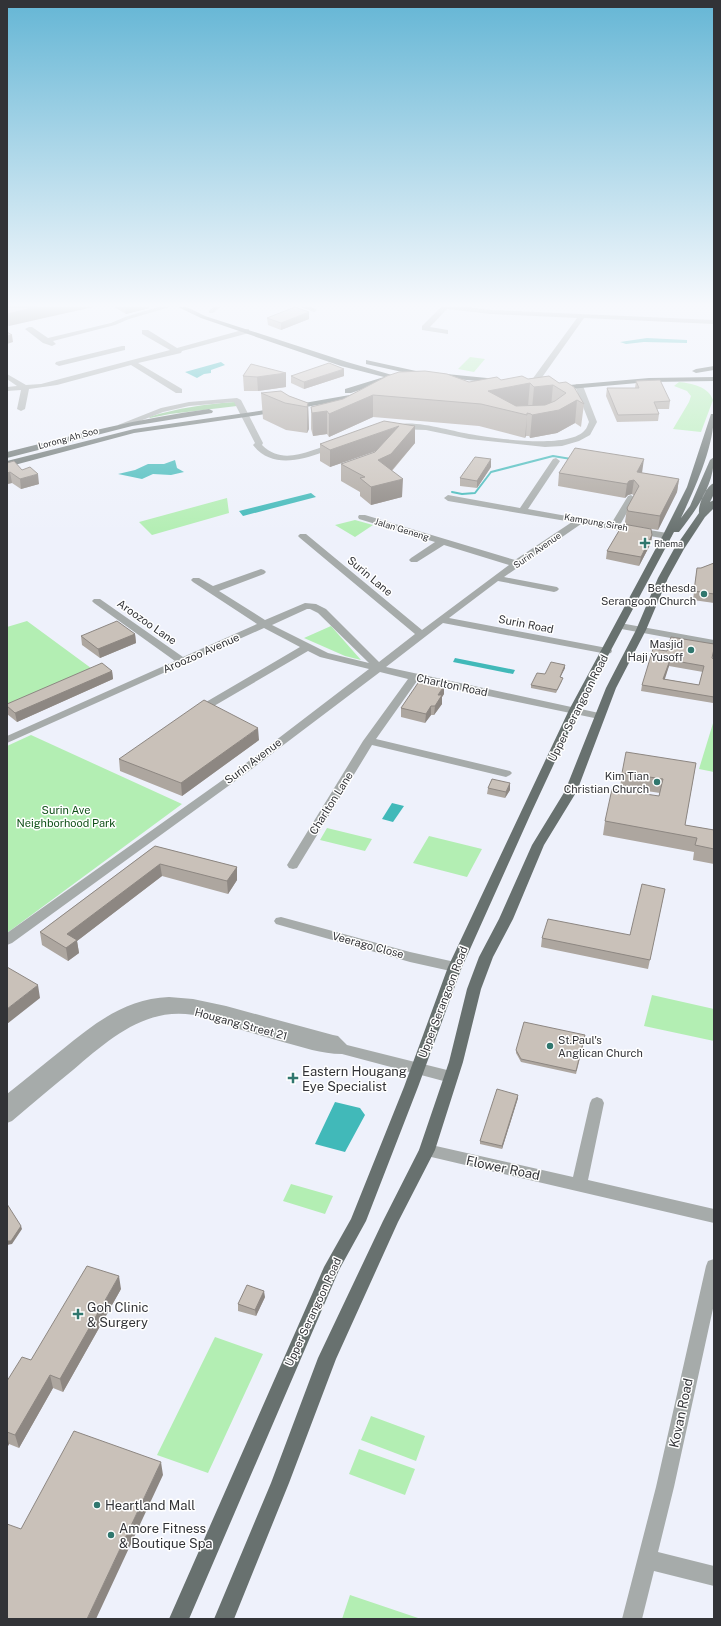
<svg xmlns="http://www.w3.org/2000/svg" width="721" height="1626" viewBox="0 0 721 1626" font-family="'Public Sans',sans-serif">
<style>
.green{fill:#b3eeb3}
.forest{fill:#89c589}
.water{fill:#41b9b9}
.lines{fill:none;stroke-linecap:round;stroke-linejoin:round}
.stream{stroke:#41b9b9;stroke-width:2}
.minor{fill:#a6abaa;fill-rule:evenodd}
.major{fill:#68716f;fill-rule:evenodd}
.wall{fill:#ada69f;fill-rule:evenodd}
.shaded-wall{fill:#8d8782}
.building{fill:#c9c1b9;stroke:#8d8782;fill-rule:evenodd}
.poi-dot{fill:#30776e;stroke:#fff;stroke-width:1.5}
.labels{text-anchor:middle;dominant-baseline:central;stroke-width:3;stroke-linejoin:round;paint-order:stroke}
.far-street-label{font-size:9px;fill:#323337;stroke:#fff}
.far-poi-label{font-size:9px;fill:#323337;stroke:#fff;text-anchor:start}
.street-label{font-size:11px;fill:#323337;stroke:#fff}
.poi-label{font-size:11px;fill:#323337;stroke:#fff;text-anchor:end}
.park-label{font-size:11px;fill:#105018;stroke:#fff}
.near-poi-label{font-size:13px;fill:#323337;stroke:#fff;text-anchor:start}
.near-street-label{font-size:13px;fill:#323337;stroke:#fff}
</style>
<rect width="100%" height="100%" fill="#eef1fb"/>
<path class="green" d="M470 357 485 359 474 372 458 369Z
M679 382C691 383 709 387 713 400L701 432 673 429 689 402 691 396 687 391 674 386Z
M227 498 229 513 152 535 139 522Z
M355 520 373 525 355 537 335 525Z
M27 621 95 671 7 709V627Z
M331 626 361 660 345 656 304 638Z
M714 720V772L699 769Z
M31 735 182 804 7 933V746Z
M327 828 372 839 365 851 320 840Z
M429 836 482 849 467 877 413 863Z
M652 995 714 1009V1041L644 1026Z
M291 1184 333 1196 325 1214 283 1201Z
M215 1337 263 1354 208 1473 157 1455Z
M371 1416 425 1436 416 1461 361 1440Z
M359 1449 415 1469 405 1495 349 1474Z
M350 1595 421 1619H342Z"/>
<path class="forest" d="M235 402 237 406 170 414 150 418 149 417C178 408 205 404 235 402Z"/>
<path class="water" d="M647 338 687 340V343L644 342 626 344 620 342Z
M221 362 225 365 211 370V373L204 374 197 378 185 372Z
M175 460 177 468 184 472 171 475 153 474 142 479 118 474 135 470 148 464H164Z
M311 493 316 497 243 516 239 511Z
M455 658 515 670 513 674 453 662Z
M392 803 404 806 393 822 382 819Z
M335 1102 360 1108 365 1115 345 1152 315 1144Z"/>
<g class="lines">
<path class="stream" d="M452 492 462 494 475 493 491 472 553 456 571 459"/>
<path class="minor" d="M158 307H170L129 319 115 325 53 341 56 344 52 346 43 343 25 329 29 327H32L48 338 111 323 125 317Z
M213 307H221L213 313H209V311Z
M301 307H312L317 310 314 312Z
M441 307H468L491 310 714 320V324L584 318 538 383H535L531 381 577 318 491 314 447 309 430 327 448 330V334L422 330V326Z
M246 329H249V333L182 351 181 353 138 363 182 389V393H176L131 365 57 385 29 389 25 409 21 411 17 409 21 390 7 391V387L17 386 7 379V374L26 385 41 384 170 350 142 334V330H148L177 348Z
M122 346H125V350L59 366 55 364 56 362Z
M576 384H579L583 386 597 422 590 435 579 441 562 446 545 447 469 439 426 430 399 429 395 427C405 417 455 432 469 434 492 438 569 450 585 430 587 428 588 424 589 422L575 386Z
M237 398 241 400 263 443 262 445C284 467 310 449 336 443L340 445C336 449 328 450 323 452 299 461 271 468 253 445L255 443 234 402 189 406 163 412 125 427H119L118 425 161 408 189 402Z
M556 458 560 461 528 509 611 524 628 496 631 495 635 498 620 525 667 533 672 536 667 539 581 524 504 577 557 587 559 589 557 591 554 592 498 581 449 618 607 648 611 649 612 651 611 653 607 654 443 623 386 667 599 713 603 714 605 716 603 718 599 719 417 681 376 739 510 771 512 773 510 775 506 777 372 745 297 868 293 869 289 868 287 865 363 741 408 679 380 672 249 771 12 943 7 945V933L241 767 369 669 320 657 308 651 214 706H206L205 704 206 702 300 647 264 628 7 743V736L175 661 94 603 92 601 94 599H100L183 657 257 624 193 582 191 580 193 578H199L213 586 261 569 264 570 266 572 264 574 219 591 265 620 305 603 316 604 326 609 379 662 415 634 300 538 298 536 300 534H306L422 630 509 565 444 545 417 562H411L409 560 411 558 435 542 359 519 358 517 359 515H365L515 560 572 522 448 501 444 498 448 495 520 508 553 459ZM307 609H310L318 613 369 663 328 653 272 625Z
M620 623 714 640V646L616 628 615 626 616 624Z
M281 917 410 952 455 962 460 964 462 967 460 970 455 972 410 962 276 924 274 921 276 918Z
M169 997 193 999 226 1006 333 1035 338 1036 347 1045 451 1071 456 1073 458 1077 456 1081 451 1083 342 1054C321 1054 303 1047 283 1042 260 1035 236 1029 213 1020 154 999 114 1035 73 1070 52 1087 32 1104 12 1121L7 1123V1094C26 1079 44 1064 63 1049 95 1023 125 999 169 997Z
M597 1097 602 1099 604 1103 588 1180 714 1209V1223L427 1156 422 1154 419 1150 422 1146 427 1144 573 1177 590 1103 592 1099Z
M714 1259V1304L674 1487 658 1552 714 1566V1586L654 1571 642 1619H622L656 1487 706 1266 708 1261Z"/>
<path class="major" d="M178 307H187L205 316 347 362 392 375 407 376 408 378 404 380 392 379 351 393H345V389L384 377 341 366 201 318Z
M366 360 416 371 497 379 501 381 497 383 416 375 366 364Z
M714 366V370L696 373 692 371 696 369Z
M714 377V381L649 382 558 390 554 388 558 386 649 378Z
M361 393 365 395 364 397 259 415 134 433 7 467V461L134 429 259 411Z
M209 409 213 411 212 413 132 426 7 458V452C74 435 140 418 209 409Z
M711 414H714C714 447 695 488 681 518L690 506 710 460 714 457C714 486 696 510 679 532H674L579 710 532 811 462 967 418 1087 366 1221 339 1270 189 1619H169L324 1267 351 1219 404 1087 448 967 569 710 663 535 687 487Z
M714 483V494L710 502 714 500V508L705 517 684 549 668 578 646 630 616 688 577 791 544 845 513 919 493 957 481 989 463 1062 435 1150 398 1222 336 1359 289 1483 234 1619H214L271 1483 318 1358 383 1221 419 1150 449 1062 467 989 479 957 499 919 532 845 565 791 606 688 636 630 658 578 674 549 699 513C698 505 706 486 714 483Z"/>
</g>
<path class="wall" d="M7 307 9 326 7 325Z
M114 307H149V308L126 314Z
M267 318 309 319 281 330 268 325Z
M286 373V387L258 391H244L243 376Z
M291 376H344L304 389 291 383Z
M387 376 469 382 501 380 528 379 549 376 584 404 581 427 575 423 557 433 530 438 529 436H526L525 438 479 426 373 417 329 437 327 434 313 436 311 429V407L343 399Z
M636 381 670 401 669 409H657L659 414 658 421 617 422 606 396 607 388H635Z
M261 393 289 396 308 403 309 429 307 433 286 430 263 419Z
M415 426V443L392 471 402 497 371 505 360 496V492L341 481V464L375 452 376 451 330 467 320 461V444Z
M7 463 39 484 21 489 12 483 7 484Z
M491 467 477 488 460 486V478Z
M559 473H642L679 479 677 492 658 530 626 525 625 522 627 508 634 496 632 494 628 495 625 498 558 486Z
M652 535 651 543 639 566 606 559 607 551Z
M714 563V603L693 600 697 568H701Z
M135 634 136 643 100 658 82 645 81 636Z
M714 650 712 658 714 659V698L713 703 641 691 642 685 667 651ZM669 666 703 672 699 685 664 679Z
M565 668 560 677 562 681 556 693 531 688V685L545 674Z
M112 671 113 679 17 722 7 714V704Z
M444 694 442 697V704L434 715H431L425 723 401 717V708Z
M259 740 182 796 120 771 119 759Z
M696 763 685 825 714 830V864L693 860 694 852 603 835 605 821 659 796 660 793 620 787 622 773Z
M488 788 510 790 505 798 487 794Z
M155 846 237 867V880L228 894 162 876 77 941 79 953 68 961 42 945 40 932Z
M665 889 648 969 541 947 542 938 630 935Z
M585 1038 576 1074 521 1062 516 1053V1050Z
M518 1095V1098L502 1149 480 1144V1141Z
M121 1289 63 1392 53 1388 19 1448 9 1444 7 1448V1381L31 1360Z
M265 1297 256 1316 238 1311V1304Z"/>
<path class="shaded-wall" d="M37 307H93L9 326 7 314Z
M125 307H149V308L126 314Z
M309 312V319L281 330V323Z
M12 335 13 342 7 344V336Z
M344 369V376L304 389V382Z
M286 373V387L258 391 257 377Z
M530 383 528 406 505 410 488 391Z
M553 385 551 407 532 409 534 387Z
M373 395V417L329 437V414Z
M577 400 575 423 557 433 530 438 532 415Z
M308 403 309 429 307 433V407Z
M327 411V434L313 436 312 413Z
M527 413 526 436 525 438 527 415Z
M399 426V443L330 467V450Z
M415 426V443L391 471 378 460Z
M491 459V467L477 488V481Z
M644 459 642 473 637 472Z
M10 472 12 483 7 484V473Z
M38 474 39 484 21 489 20 479Z
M403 479 402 497 371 505V487Z
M679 479 677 492 658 530 660 516Z
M634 480 632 494 628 495 625 498 627 484 629 481Z
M652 535 651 543 639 566 641 557Z
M135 634 136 643 100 658 98 649Z
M670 660 669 666 663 685V679Z
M565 665V668L559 680 560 677Z
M112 671 113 679 17 722 15 713Z
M444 686V694L442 697V704L434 715 435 706 438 695Z
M431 706V715L425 723 426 714Z
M258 728 259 740 182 796 181 783Z
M510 783V790L505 798 506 792Z
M160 864 162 876 77 941 79 953 68 961 66 948 67 934Z
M237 867V880L228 894 227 881Z
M38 985 40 998 7 1024V1009Z
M518 1095V1098L502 1149V1146Z
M21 1226 22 1229 12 1244 7 1245V1241Z
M119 1276 121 1289 63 1392 60 1379Z
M264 1291 265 1297 256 1316 255 1310Z
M50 1375 53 1388 19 1448 15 1435Z
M7 1436 9 1444 7 1448Z
M161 1462 163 1475 96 1619H87Z"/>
<path class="building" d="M7 307H37L7 314Z
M295 307 309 312 281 323 267 318Z
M7 332 12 335 7 336Z
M329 363 344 369 304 382 291 376Z
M251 364 286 373 257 377 243 376Z
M425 371 447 374 469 382 497 377 501 380 522 376 528 379 549 376 559 383 566 382 574 387 584 404 577 400 559 410 532 415 531 414 527 413V415L481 404 373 395 329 414 327 411 312 413 311 407 343 399 387 376 399 372ZM530 383 534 387 553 385 566 393 555 401 545 405 516 406 488 391Z
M660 380 670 401 654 402 659 414 618 415 607 388H639L636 381Z
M281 391 289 396 308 403 307 407 285 403 261 393Z
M384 421 415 426 391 454 378 460 403 479 371 487 360 478 365 477 341 464 375 452 399 426 330 450 320 444Z
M575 448 644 459 637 472 679 479 660 516 628 511 627 508 639 486 634 480 629 481 627 484 559 473Z
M475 457 491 459 477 481 460 478Z
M14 461 22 470 30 467 38 474 20 479 10 472 7 473V463Z
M623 524 651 529 652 535 641 557 607 551Z
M714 563V594L694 591 697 568H701Z
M117 621 135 634 98 649 81 636Z
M671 637 714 644V649L712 658 714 659V697L642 685 653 649 667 651ZM670 660 704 666 699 685 663 679Z
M551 662 565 665 560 677 563 678 557 690 531 685 537 673 545 674Z
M102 663 112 671 15 713 7 706V704Z
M420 680 444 686 438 695H442L435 706H431L426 714 401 708Z
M204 700 258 728 181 783 119 759Z
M626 752 696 763 685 825 714 830V849L695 845 697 838 605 821 612 789 659 796 663 779 622 773Z
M492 779 510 783 506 792 488 788Z
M155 846 237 867 227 881 160 864 67 934 77 940 66 948 40 932Z
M642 884 665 889 650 960 542 938 548 919 630 935Z
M7 967 38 985 7 1009Z
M524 1022 585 1035 576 1071 521 1059 516 1050Z
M497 1089 518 1095 502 1146 480 1141Z
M7 1204 21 1226 11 1241H7Z
M87 1266 119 1276 60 1379 50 1375 15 1435 7 1432V1381L22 1357 31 1360Z
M247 1285 264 1291 255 1310 238 1304Z
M74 1431 161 1462 87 1619H7V1524L21 1529Z"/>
<linearGradient id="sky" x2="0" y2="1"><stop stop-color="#65b6d5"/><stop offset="0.57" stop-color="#f7f9fd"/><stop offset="1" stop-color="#f7f9fd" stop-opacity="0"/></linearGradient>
<rect width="721" height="535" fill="url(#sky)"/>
<g class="poi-dot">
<path d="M643 537h4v4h4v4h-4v4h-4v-4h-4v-4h4z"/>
<circle cx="704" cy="594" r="4"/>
<circle cx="691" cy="650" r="4"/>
<circle cx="657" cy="782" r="4"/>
<circle cx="550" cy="1046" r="4"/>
<path d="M291 1072h4v4h4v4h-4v4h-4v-4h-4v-4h4z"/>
<path d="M76 1308h4v4h4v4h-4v4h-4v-4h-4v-4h4z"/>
<circle cx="97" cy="1505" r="4"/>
<circle cx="111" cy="1535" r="4"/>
</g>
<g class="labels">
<g class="far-street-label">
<text transform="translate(68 438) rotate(-15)">Lorong Ah Soo</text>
<text transform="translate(596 522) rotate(10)">Kampung Sireh</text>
<text transform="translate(402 529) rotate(17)">Jalan Geneng</text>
<text transform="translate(537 550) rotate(-35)">Surin Avenue</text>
</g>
<g class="far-poi-label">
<text x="654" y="543">Rhema</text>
</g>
<g class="street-label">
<text transform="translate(370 576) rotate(40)">Surin Lane</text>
<text transform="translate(147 622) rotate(35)">Aroozoo Lane</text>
<text transform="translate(526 624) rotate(11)">Surin Road</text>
<text transform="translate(201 653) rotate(-24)">Aroozoo Avenue</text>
<text transform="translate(452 685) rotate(12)">Charlton Road</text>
<text transform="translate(578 708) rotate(-63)">Upper Serangoon Road</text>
<text transform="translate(253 761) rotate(-37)">Surin Avenue</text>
<text transform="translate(331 803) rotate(-58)">Charlton Lane</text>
<text transform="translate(368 945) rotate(15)">Veerago Close</text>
<text transform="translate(443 1002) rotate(-69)">Upper Serangoon Road</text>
<text transform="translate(241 1024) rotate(15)">Hougang Street 21</text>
<text transform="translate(313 1312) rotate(-65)">Upper Serangoon Road</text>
</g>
<g class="poi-label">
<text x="696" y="588">Bethesda<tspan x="696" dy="13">Serangoon Church</tspan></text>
<text x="683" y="644">Masjid<tspan x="683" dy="13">Haji Yusoff</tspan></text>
<text x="649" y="776">Kim Tian<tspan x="649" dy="13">Christian Church</tspan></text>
<text x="558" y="1040" text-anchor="start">St.Paul's<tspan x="558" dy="13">Anglican Church</tspan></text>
</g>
<g class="park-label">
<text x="66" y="810">Surin Ave<tspan x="66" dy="13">Neighborhood Park</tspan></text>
</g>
<g class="near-poi-label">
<text x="302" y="1071">Eastern Hougang<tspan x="302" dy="15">Eye Specialist</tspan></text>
<text x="87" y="1307">Goh Clinic<tspan x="87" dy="15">&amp; Surgery</tspan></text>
<text x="105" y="1505">Heartland Mall</text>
<text x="119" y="1528">Amore Fitness<tspan x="119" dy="15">&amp; Boutique Spa</tspan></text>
</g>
<g class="near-street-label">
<text transform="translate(503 1168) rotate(12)">Flower Road</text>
<text transform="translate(681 1413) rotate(-78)">Kovan Road</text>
</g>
</g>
<rect width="721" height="1626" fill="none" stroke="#323337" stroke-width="16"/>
</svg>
